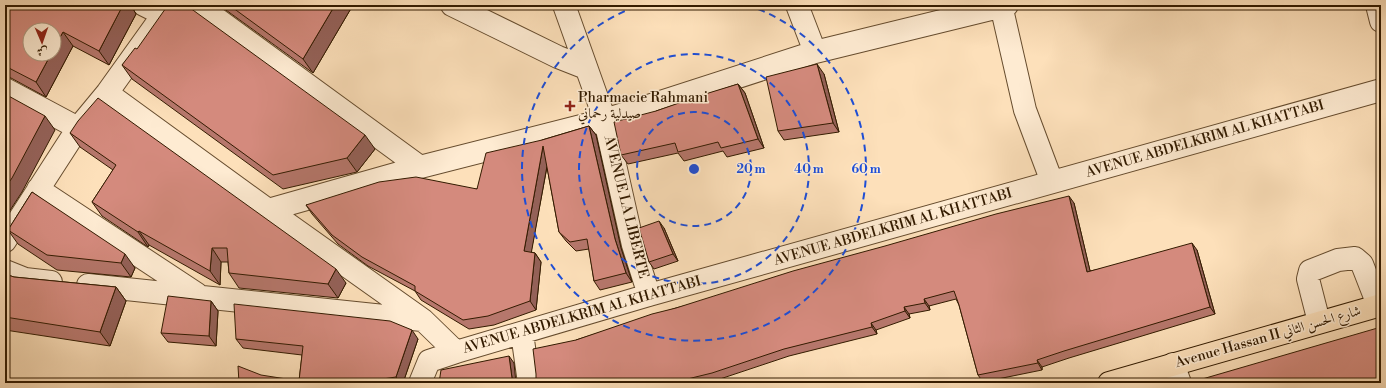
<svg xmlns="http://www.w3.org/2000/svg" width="1386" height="388" viewBox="0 0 1386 388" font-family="'Libre Bodoni',Amiri,serif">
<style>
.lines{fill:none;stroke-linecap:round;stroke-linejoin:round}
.minor-casing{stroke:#664c2e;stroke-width:24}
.major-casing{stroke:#331b00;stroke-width:24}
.path{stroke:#331b00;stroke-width:2.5;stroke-dasharray:3 2;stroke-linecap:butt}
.minor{stroke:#feebd2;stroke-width:22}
.major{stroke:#fde0ba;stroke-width:22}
.wall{fill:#b6776c;stroke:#331b00}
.shaded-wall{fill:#946158;stroke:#331b00}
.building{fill:#d48a7d;stroke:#331b00}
.ring{fill:none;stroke:#1d4ed8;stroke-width:2;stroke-dasharray:7 5}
.poi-dot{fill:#8f2418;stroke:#feebd2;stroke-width:1.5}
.labels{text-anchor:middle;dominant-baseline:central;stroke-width:3;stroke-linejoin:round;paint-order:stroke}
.poi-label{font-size:14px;fill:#331b00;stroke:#feebd2;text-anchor:start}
.street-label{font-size:14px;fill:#331b00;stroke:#feebd2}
.centre{fill:#1d4ed8;stroke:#feebd2;stroke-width:2}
.ring-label{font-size:12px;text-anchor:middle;font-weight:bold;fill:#1d4ed8;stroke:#feebd2;stroke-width:3;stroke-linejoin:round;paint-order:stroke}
</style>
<rect width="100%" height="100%" fill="#fde0ba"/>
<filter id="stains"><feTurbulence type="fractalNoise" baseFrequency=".005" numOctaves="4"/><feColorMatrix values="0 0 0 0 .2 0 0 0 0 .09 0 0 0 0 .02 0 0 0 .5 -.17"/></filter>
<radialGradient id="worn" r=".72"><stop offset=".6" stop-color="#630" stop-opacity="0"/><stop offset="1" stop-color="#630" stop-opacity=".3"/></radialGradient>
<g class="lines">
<g class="minor-casing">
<path id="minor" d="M144 5 162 14
M198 5 420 167
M452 5 558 57 586 68
M564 5 605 120 633 245 649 295
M797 5 815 52
M1001 5 1025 110 1052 182
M1377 5 1381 21
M5 89 78 128
M107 93 268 210 423 320 456 352
M38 189 197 294
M268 210 420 167 605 120 815 52 1007 5
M5 241 78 128 107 93 170 5
M5 271 25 279 51 282
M88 285 422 320
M1319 322 1308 279 1310 271 1338 260 1355 258 1362 264 1378 305
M522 333 529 383
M1173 364 1180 383
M420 383 429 361 456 352 649 295 1381 90"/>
</g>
<g class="major-casing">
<path id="major" d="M1109 383 1381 305"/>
</g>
<path class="path" d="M5 382 11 383"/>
<use href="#minor" class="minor"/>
<use href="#major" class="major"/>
</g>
<path class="wall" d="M5 5 132 6 133 9 136 14 109 65 73 46 46 97 11 78 5 77Z
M219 5H353L313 73Z
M137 49 375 149 357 172 283 189 132 79 122 65Z
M824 74 839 132 784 140 778 131Z
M738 84 745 93 764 148 727 157 723 151 684 161 678 153 628 164 621 155 656 111Z
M589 126 596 135 621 248 632 282 600 290 594 281 589 249 576 251 566 241 559 232 547 167 531 252 535 253 541 262 536 310 494 325 469 329 421 300 415 291 368 266 338 244 312 214 306 205 477 189 542 140Z
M70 133 346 283 338 298 239 288 229 273 228 262H221L220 285 149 245 148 247 102 216 92 202 113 170 80 147Z
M32 192 135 268 131 277 57 270 18 244 8 230Z
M1074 203 1090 271 1197 250 1215 314 1069 358 1042 367V370L983 382 978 375 959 305 956 299 929 306 930 310 909 314 910 318 876 330 877 334 789 356 717 380 705 383H534L576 340 676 308Z
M664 228 678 261 654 269 649 262Z
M5 274 14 277 116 287 126 301 110 346 5 330Z
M211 301 218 311 216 346 168 342 161 333Z
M236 339H418L403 383H239L299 381 302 355 243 348Z"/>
<path class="shaded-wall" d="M123 5H132L133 9 136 14 109 65 99 51Z
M335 5H353L313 73 303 59Z
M63 32 73 46 46 97 36 82 51 54H54V48Z
M817 64 824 74 839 132 833 123Z
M738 84 745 93 764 148 758 139Z
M45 116 55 130 22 192 5 218V188Z
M589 126 596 135 621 248 632 282 626 273 615 239Z
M365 135 375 149 357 172 347 158Z
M543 146 549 155 530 260 524 251Z
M1069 196 1074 203 1092 279 1087 272Z
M659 221 664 228 678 261 673 254Z
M139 231 149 245 148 247 138 232Z
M1192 243 1197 250 1215 314 1210 307Z
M212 248 221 262 220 285 210 271Z
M535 253 541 262 536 310 530 301Z
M125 254 135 268 131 277 121 263Z
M336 269 346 283 338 298 328 284Z
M116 287 126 301 110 346 100 332Z
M924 299 929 306 930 310 925 303Z
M211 301 218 311 216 346 209 336Z
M904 307 909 314 910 318 905 311Z
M871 323 876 330 877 334 872 327Z
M412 330 418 339 403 383H400L396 377Z
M509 356 514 363 516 383H514L512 378Z
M1037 360 1042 367V370L1038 363Z"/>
<path class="building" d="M5 5H123L99 51 63 32 54 48V30H30V54H51L36 82 5 66Z
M168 5H186L365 135 347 158 273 175 122 65 135 48 137 49Z
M229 5H335L303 59Z
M817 64 833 123 778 131 766 77Z
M738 84 758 139 721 148 718 142 678 152 675 143 621 155 614 122 656 111 702 95Z
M5 94 45 116 12 178 5 188Z
M98 98 336 269 328 284 229 273 227 248H212L210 271 139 231 138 232 92 202 116 165 70 133 78 121Z
M589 126 615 239 626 273 594 281 587 239 570 242 559 232 543 146 524 251 535 253 530 301 488 316 463 320 415 291V286L362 257 332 235 306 205 379 182 416 177 477 189 486 153 542 140Z
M32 192 125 254 121 263 47 255 8 230Z
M1069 196 1087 272 1192 243 1210 307 1064 351 1037 360 1038 363 978 375 959 305 954 291 924 299 925 303 904 307 905 311 871 323 872 327 784 349 712 373 671 383H534L536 380V374L533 349 576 340 652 314 676 308 793 271 885 246 996 214Z
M659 221 673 254 649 262 639 228Z
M5 274 14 277 116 287 100 332 5 317Z
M168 296 211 301 209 336 161 333Z
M234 304 390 321 412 330 396 377 369 381H360V383H239L238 366 261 375 299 381 303 346 236 339Z
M1381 327V383H1192V382Z
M509 356 512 378 514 383H439L441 370Z"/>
<g class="ring">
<circle cx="694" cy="169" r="57"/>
<circle cx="694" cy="169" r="115"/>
<path d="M747 5A172 172 0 1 1 641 5"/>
</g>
<path class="poi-dot" d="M568 100h4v4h4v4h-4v4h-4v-4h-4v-4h4z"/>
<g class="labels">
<g class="poi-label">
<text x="578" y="98">Pharmacie Rahmani<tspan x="578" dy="16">صيدلية رحماني</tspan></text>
</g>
<g class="street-label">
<text transform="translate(1205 139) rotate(-16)">AVENUE ABDELKRIM AL KHATTABI</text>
<text transform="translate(626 207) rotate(76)">AVENUE LA LIBERTE</text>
<text transform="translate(893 227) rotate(-16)">AVENUE ABDELKRIM AL KHATTABI</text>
<text transform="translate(582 315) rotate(-16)">AVENUE ABDELKRIM AL KHATTABI</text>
<text transform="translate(1268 337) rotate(-16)">Avenue Hassan II شارع الحسن الثاني</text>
</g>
</g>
<circle cx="694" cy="169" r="6" class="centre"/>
<g class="ring-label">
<text x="751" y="173">20 m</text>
<text x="809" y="173">40 m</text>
<text x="866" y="173">60 m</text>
</g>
<rect width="1386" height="388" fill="none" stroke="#fde0ba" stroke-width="20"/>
<rect x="6" y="6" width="1374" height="376" fill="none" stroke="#331b00" stroke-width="2"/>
<rect x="10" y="10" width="1366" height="368" fill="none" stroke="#331b00"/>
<g transform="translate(42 42) rotate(178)"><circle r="19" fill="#feebd2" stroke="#ad987e"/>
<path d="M0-3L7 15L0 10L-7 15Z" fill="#8f2418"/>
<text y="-6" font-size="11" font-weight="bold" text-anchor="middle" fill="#331b00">ش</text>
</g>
<rect width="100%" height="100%" filter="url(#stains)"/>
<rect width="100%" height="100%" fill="url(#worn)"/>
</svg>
